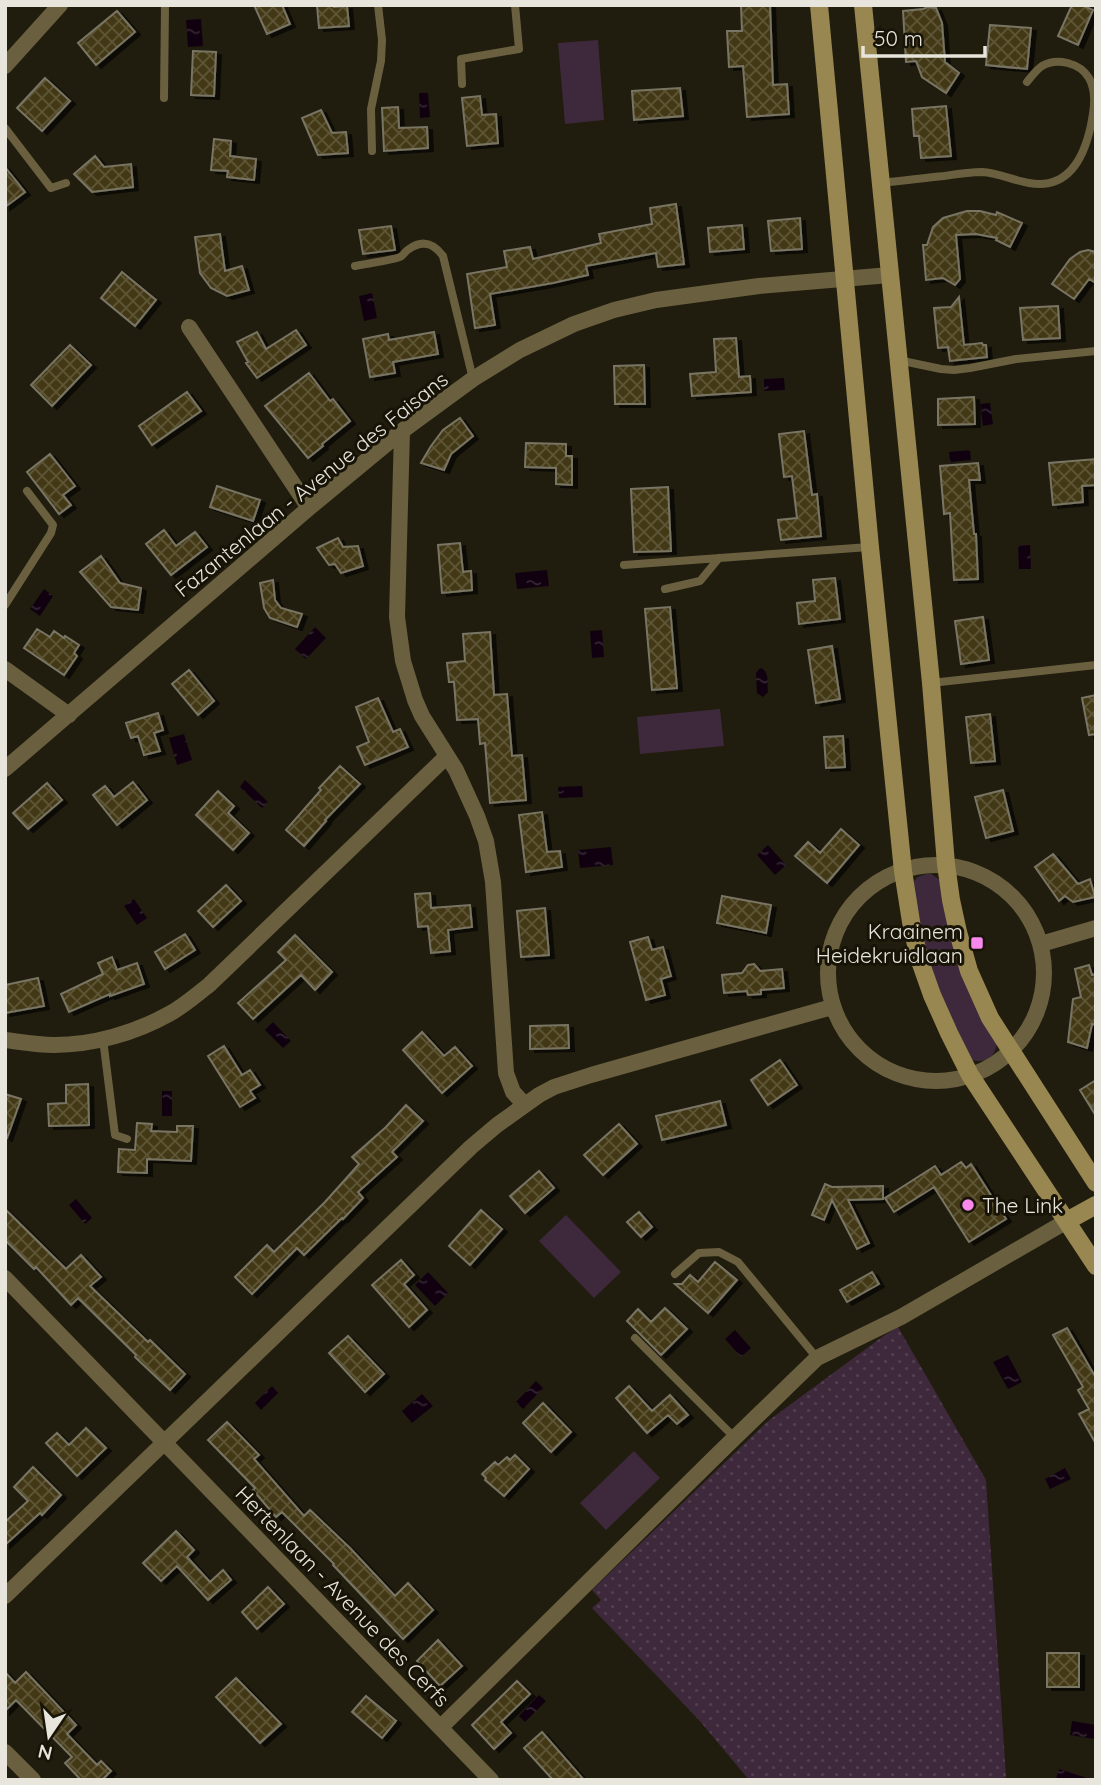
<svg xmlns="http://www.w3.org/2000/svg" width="1101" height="1785" viewBox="0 0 1101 1785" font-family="Quicksand,sans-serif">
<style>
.green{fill:#3e293c}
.park{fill:url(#park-dots)}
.water{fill:url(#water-ripples)}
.building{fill:url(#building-cross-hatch);stroke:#797464;stroke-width:2;filter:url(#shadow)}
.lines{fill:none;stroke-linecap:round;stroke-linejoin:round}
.lane{stroke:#6a603f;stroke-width:8}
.street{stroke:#6a603f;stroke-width:16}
.secondary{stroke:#988750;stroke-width:18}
.poi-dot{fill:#f788ec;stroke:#171306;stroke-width:2.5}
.labels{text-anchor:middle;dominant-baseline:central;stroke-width:6;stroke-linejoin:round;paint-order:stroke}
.street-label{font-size:21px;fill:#e7e5dc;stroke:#171306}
.poi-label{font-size:21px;fill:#e7e5dc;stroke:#171306;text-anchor:end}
</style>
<defs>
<pattern id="park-dots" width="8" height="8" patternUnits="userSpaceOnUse" patternTransform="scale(1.75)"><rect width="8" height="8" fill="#3e293c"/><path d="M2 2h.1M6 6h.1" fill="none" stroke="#513e4e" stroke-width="1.8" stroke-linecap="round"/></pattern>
<pattern id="water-ripples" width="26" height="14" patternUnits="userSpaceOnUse" patternTransform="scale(1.75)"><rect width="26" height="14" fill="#110110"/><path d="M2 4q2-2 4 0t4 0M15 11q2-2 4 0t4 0" fill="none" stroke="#342632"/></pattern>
<pattern id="building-cross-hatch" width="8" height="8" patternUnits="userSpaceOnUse" patternTransform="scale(1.75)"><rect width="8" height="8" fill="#433916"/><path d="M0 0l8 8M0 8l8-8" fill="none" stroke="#5e5637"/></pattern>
<filter id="shadow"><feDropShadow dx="5" dy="3" stdDeviation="0" flood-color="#0009"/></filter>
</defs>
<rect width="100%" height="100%" fill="#201c0e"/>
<path class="green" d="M598 40 604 120 565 124 558 43Z
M720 709 724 746 640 754 637 717Z
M926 874H931L940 880 997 1043C995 1057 986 1064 972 1060L934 989 911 884 918 877Z
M566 1215 621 1272 594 1298 539 1241Z
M634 1451 660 1478 606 1530 580 1503Z"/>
<path class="park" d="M898 1327 986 1480 1006 1776 1005 1780H749L699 1720 592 1608 601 1600 592 1590 768 1421 882 1337Z"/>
<path class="water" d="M201 19 203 46 188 47 186 20Z
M419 93H428L430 117 420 118Z
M372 293 377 318 364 321 359 296Z
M784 378 785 390 764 391V379Z
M990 403 993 424 983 426 980 404Z
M970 450 971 460 950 462 949 452Z
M1030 545 1031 569H1019L1018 546Z
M547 570 549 586 517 589 515 573Z
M44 589 53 596 40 616 30 609Z
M315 627 326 638 306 659 295 649Z
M602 630 604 657 592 658 590 631Z
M760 668C770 670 767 684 768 692L763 697 757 693 756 673Z
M184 734 192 760 177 765 169 738Z
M245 780 268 802 262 808 240 787Z
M582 786 583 797 559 798 558 787Z
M768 845 786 865 775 875 757 855Z
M611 847 613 865 580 868 578 850Z
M134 899 147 918 137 925 124 906Z
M273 1022 291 1041 283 1048 265 1030Z
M162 1091H172V1116H162Z
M76 1199 92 1218 85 1224 69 1205Z
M428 1272 448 1293 435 1306 415 1285Z
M735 1330 751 1348 741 1357 725 1339Z
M1008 1355 1022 1382 1008 1389 993 1362Z
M536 1381 543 1388 523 1409 516 1402Z
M272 1386 278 1393 261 1410 255 1403Z
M422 1394 433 1406 412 1423 402 1411Z
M1065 1468 1071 1479 1050 1489 1045 1479Z
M539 1695 546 1701 525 1722 519 1716Z
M1072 1721 1096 1725 1094 1739 1070 1735Z
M1059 1769 1093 1780H1058L1056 1779Z"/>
<path class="building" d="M254 5H282L290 24 267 34Z
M317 5H334V7L347 6 349 26 319 28Z
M741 5H770L773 85 787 84 789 114 747 117 743 66 729 67 727 31H742Z
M1072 5H1082L1093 10 1078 45 1058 36Z
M928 7 936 8 942 23 945 62 959 73 946 93 922 77 916 61 906 62 903 11 923 9Z
M117 11 135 32 96 65 78 43Z
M990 25 1031 28 1027 69 986 65Z
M193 51 216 52 214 96 191 95Z
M45 78 70 101 42 131 17 108Z
M680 88 683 116 634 120 632 91Z
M480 96 482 115 496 114 498 143 467 146 462 98Z
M946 106 951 156 921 158 919 136H914L912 109Z
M398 107 399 128 427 127 428 148 384 151 382 108Z
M321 110 332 133 346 132 348 153 318 155 302 118Z
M214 139 231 141 230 156 256 159 254 180 227 177 228 171 211 170Z
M95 156 104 167 131 164 133 187 92 192 74 174Z
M5 167 25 192 5 207Z
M676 204 684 264 658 267 656 253 586 266 588 275 553 283 490 294 495 325 475 328 467 274 507 267 504 251 530 247 533 259 601 243 599 234 652 224 650 208Z
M967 211H980L996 215 997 212 1022 223 1010 247 996 240 997 238 976 234 956 235 960 279 955 285 943 278 926 280 923 245H927L933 227 943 218Z
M800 218 802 249 771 251 768 221Z
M742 225 744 249 710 252 708 228Z
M391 226 395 250 363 254 359 230Z
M220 234 225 271 242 266 249 290 227 296 211 288 200 273 195 237Z
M1088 250 1096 252V283L1089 279 1074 299 1052 284 1070 259 1080 252Z
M122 272 156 300 135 326 101 298Z
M959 297 964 345 982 343 983 345H986L987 357 950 361 948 347 938 348 934 308 951 307Z
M1058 306 1060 338 1023 340 1020 308Z
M296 330 306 345 257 378 246 363 248 362 237 342 257 332 266 349Z
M434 332 438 354 393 362 395 373 370 377 363 339 388 334 389 340Z
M736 338 739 377 750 376 751 392 692 396 690 374 716 372 714 339Z
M70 345 91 365 52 406 31 385Z
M644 365 645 404H615L614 366Z
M309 373 330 401 333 399 350 421 322 444 323 446 308 458 265 406Z
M187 392 201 411 152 445 139 426Z
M974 397 975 424 938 425V399Z
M460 418 473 436 451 454 444 470 421 463 431 446 443 430Z
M804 431 812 495 817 494 821 536 781 540 778 520 797 518 792 476 784 477 779 434Z
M526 443 566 444V456H572V485L556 484V468L525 467Z
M50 454 75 486 63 495 71 505 59 514 27 472Z
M1096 459V485L1082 486 1083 502 1053 505 1049 463Z
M978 463 980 480H969L974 534H976L978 579 954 580 950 513 944 514 940 466Z
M217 486 260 500 253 521 210 507Z
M668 487 671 551 634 552 631 489Z
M164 530 176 546 195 532 207 547 171 575 146 544Z
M338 538 343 547 358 546 363 566 341 573 335 564 329 565 317 548Z
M460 543 463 572 471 571 472 590 442 593 438 545Z
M101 556 120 583 141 588 138 610 111 607 80 572Z
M835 578 840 619 799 624 797 603 815 601 813 580Z
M273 580 275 600 281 608 302 614 297 627 270 618 264 608 260 583Z
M670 607 677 688 652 690 645 609Z
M983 617 989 660 961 664 955 621Z
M37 629 50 637 54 631 64 638 65 636 79 645 74 653 77 656 64 675 24 648Z
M490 632 494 695 507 694 512 756 522 755 526 800 490 803 485 743 480 744 478 719 457 720 454 682H449L447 663 465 661 463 634Z
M832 646 840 699 816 703 808 650Z
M189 670 214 701 198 715 172 684Z
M1096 695V734L1089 735 1082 698Z
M378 698 393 732 400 729 408 747 365 765 357 747 369 742 356 707Z
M158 713 163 730 154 733 160 751 144 755 138 736 131 738 126 723Z
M990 714 995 761 971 763 966 717Z
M843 736 845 767 826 768 824 737Z
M340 766 360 784 325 820 326 821 304 846 286 830 321 790 319 788Z
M133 782 147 800 117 825 93 795 105 786 114 797Z
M47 783 62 800 28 829 13 813Z
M1003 790 1013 831 986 838 975 797Z
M218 791 234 806 228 813 249 833 233 850 196 815Z
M542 812 547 852 560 851 562 867 526 872 519 815Z
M841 829 859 845 827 883 795 856 808 842 820 853Z
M1053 854 1078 884 1090 879 1095 897 1073 902 1065 896 1059 901 1035 867Z
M226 885 241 901 213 927 198 911Z
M430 893 431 908 470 905 472 927 448 930 450 951 431 953 428 926 418 927 415 894Z
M722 896 771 905 766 933 717 923Z
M545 908 549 955 521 957 517 911Z
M185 934 195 950 165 969 155 952Z
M295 935 332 972 315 990 301 975 253 1019 238 1003 286 960 278 952Z
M648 937 652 950 663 947 671 976 661 979 665 995 646 1000 630 942Z
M112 957 117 970 137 963 144 984 110 996V994L69 1012 61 994 103 974 98 963Z
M754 964 760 971 782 969 784 988 761 990V994L748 995 747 991 724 993 722 975 742 973 748 965Z
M1089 965 1092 975 1096 974V1025L1092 1024 1087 1048 1068 1042 1073 999 1081 997 1075 969Z
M38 978 44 1006 5 1013V985Z
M568 1025 569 1048 530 1049V1026Z
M422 1032 444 1056 455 1047 472 1066 442 1093 403 1050Z
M224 1046 242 1075 250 1070 260 1085 250 1091 255 1098 240 1107 208 1056Z
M780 1060 797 1085 768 1105 751 1080Z
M1096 1080V1116L1080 1090Z
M88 1084 89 1125 49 1126 48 1104 66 1103V1085Z
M5 1094 21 1099 7 1138 5 1137Z
M720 1101 726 1125 662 1140 656 1116Z
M406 1105 423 1121 392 1152 397 1157 358 1192 363 1198 343 1219 342 1218 304 1255 297 1248 252 1294 235 1277 267 1245 274 1252 325 1202 359 1164 352 1157 386 1127Z
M137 1123 152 1124 151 1131 177 1132V1126H193L191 1161 147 1159V1173L118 1172 119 1149 135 1150Z
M619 1124 637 1144 603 1175 584 1155Z
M961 1162 966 1168 971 1164 1006 1219 969 1242 934 1187 894 1212 885 1198 935 1166 941 1175Z
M539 1171 554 1188 525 1213 510 1196Z
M825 1184 832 1187 883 1186V1199L848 1200 869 1243 857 1249 832 1200 824 1220 812 1215Z
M5 1209 66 1269 81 1255 101 1277 90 1286 148 1342 150 1340 185 1374 170 1390 135 1357 136 1355 78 1298 71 1305 36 1267 34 1269 5 1240Z
M481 1210 502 1229 470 1265 449 1246Z
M639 1212 652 1227 641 1237 627 1222Z
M401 1260 414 1275 404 1284 427 1310 409 1327 372 1285Z
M715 1262 737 1280 708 1313 675 1284H682L690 1275 698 1282Z
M872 1272 879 1284 847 1302 840 1290Z
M665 1308 687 1329 661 1355 627 1321 638 1309 651 1322Z
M1067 1328 1096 1378V1444L1079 1414 1089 1409 1078 1390 1083 1387 1053 1335Z
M348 1336 384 1374 365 1392 329 1353Z
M629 1386 652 1411 670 1395 688 1415 677 1424 668 1415 647 1433 616 1398Z
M543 1403 571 1432 551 1452 523 1423Z
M227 1422 259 1455 254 1459 304 1516 310 1510 350 1548 395 1596 408 1583 433 1610 403 1639 333 1565 334 1564 282 1512 276 1517 253 1490 255 1488 208 1440Z
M86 1428 106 1448 77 1476 46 1443 57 1433 69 1445Z
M515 1455 529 1469 504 1496 485 1480 486 1478 482 1474 495 1462 498 1465 507 1457 510 1460Z
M33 1467 61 1495 42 1515 40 1513 5 1545V1522L28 1501 14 1487Z
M176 1531 194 1550 187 1557 210 1582 223 1570 231 1580 208 1600 177 1566 161 1581 143 1563Z
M268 1587 284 1604 257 1629 242 1612Z
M438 1640 462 1666 440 1686 417 1661Z
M1047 1653H1079V1687H1047Z
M5 1672 15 1683 26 1672 76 1725 67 1734 97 1765 101 1761 111 1771 102 1780H81L65 1763 72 1757 16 1700 5 1711Z
M236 1678 281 1724 260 1743 216 1697Z
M517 1681 530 1694 501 1722 511 1733 494 1749 472 1725Z
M366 1696 396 1721 382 1738 352 1712Z
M542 1732 584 1780H553L524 1748Z"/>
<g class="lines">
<path class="lane" d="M462 84 461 59 519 49 515 5
M164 98 165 5
M5 128 51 188 66 183
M372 151 371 109 381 61 382 40 378 5
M880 183C902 181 923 178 944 176 957 174 969 172 982 172 998 173 1013 180 1029 183 1068 190 1084 158 1091 125 1094 110 1097 92 1089 78 1080 63 1057 57 1042 66 1036 70 1032 76 1027 82
M355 266C364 264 394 260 400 257 404 255 405 251 409 249 423 239 434 244 443 256L473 379
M898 360 941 369 954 370 970 368 1016 359 1096 351
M624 565 869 547
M665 589 700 581 719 558
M5 605 51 533 53 525 27 491
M931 683 1096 665
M103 1039 115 1135 127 1139
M675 1274 699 1253 719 1252 738 1262 817 1358
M635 1338 735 1438"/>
<path class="street" d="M5 66 60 5
M189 327 309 508
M402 431 397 617 403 661 415 700 422 716 456 770 477 816 486 841 493 882 506 1073 513 1092 524 1104
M5 669 69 715
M5 769 309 508 402 431 473 379 520 350 574 324 614 310 656 300 759 286 890 275
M828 973a108 108 0 1 1 216 0a108 108 0 1 1-216 0Z
M1041 944 1096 928
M5 1040C21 1042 38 1045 54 1045 93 1045 135 1033 169 1014 184 1006 196 995 209 985L447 756
M5 1278 491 1780
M5 1596 471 1147 497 1125 539 1095 554 1087 591 1075 832 1007
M441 1727 719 1453 817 1358 901 1317 1067 1221
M5 1752 33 1780"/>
<path class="secondary" d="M819 5 870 547 903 871 912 928 920 961 932 995 949 1033 970 1075 1096 1266
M863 5 931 683 946 864 951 900 958 932 969 971 990 1018 1096 1183
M1067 1221 1096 1205"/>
</g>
<g class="poi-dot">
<rect x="970" y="936" width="14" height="14" rx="3.5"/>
<circle cx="968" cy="1205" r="7"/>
</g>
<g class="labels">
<g class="street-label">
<text transform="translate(311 484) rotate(-39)">Fazantenlaan - Avenue des Faisans</text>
<text transform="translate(343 1596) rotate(46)">Hertenlaan - Avenue des Cerfs</text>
</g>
<g class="poi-label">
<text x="963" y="931">Kraainem<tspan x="963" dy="24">Heidekruidlaan</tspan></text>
<text x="982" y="1205" text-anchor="start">The Link</text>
</g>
</g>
<rect width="1101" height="1785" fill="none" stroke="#e7e5dc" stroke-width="14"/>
<g transform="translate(49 1736) rotate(193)" stroke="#171306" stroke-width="5" paint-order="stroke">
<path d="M0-5L12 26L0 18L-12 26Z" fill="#e7e5dc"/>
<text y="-10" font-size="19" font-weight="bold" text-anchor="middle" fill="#e7e5dc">N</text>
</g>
<path d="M863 46v10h122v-10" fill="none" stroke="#e7e5dc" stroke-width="3.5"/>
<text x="874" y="46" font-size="21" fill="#e7e5dc" stroke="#171306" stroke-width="5" paint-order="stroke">50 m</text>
</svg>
